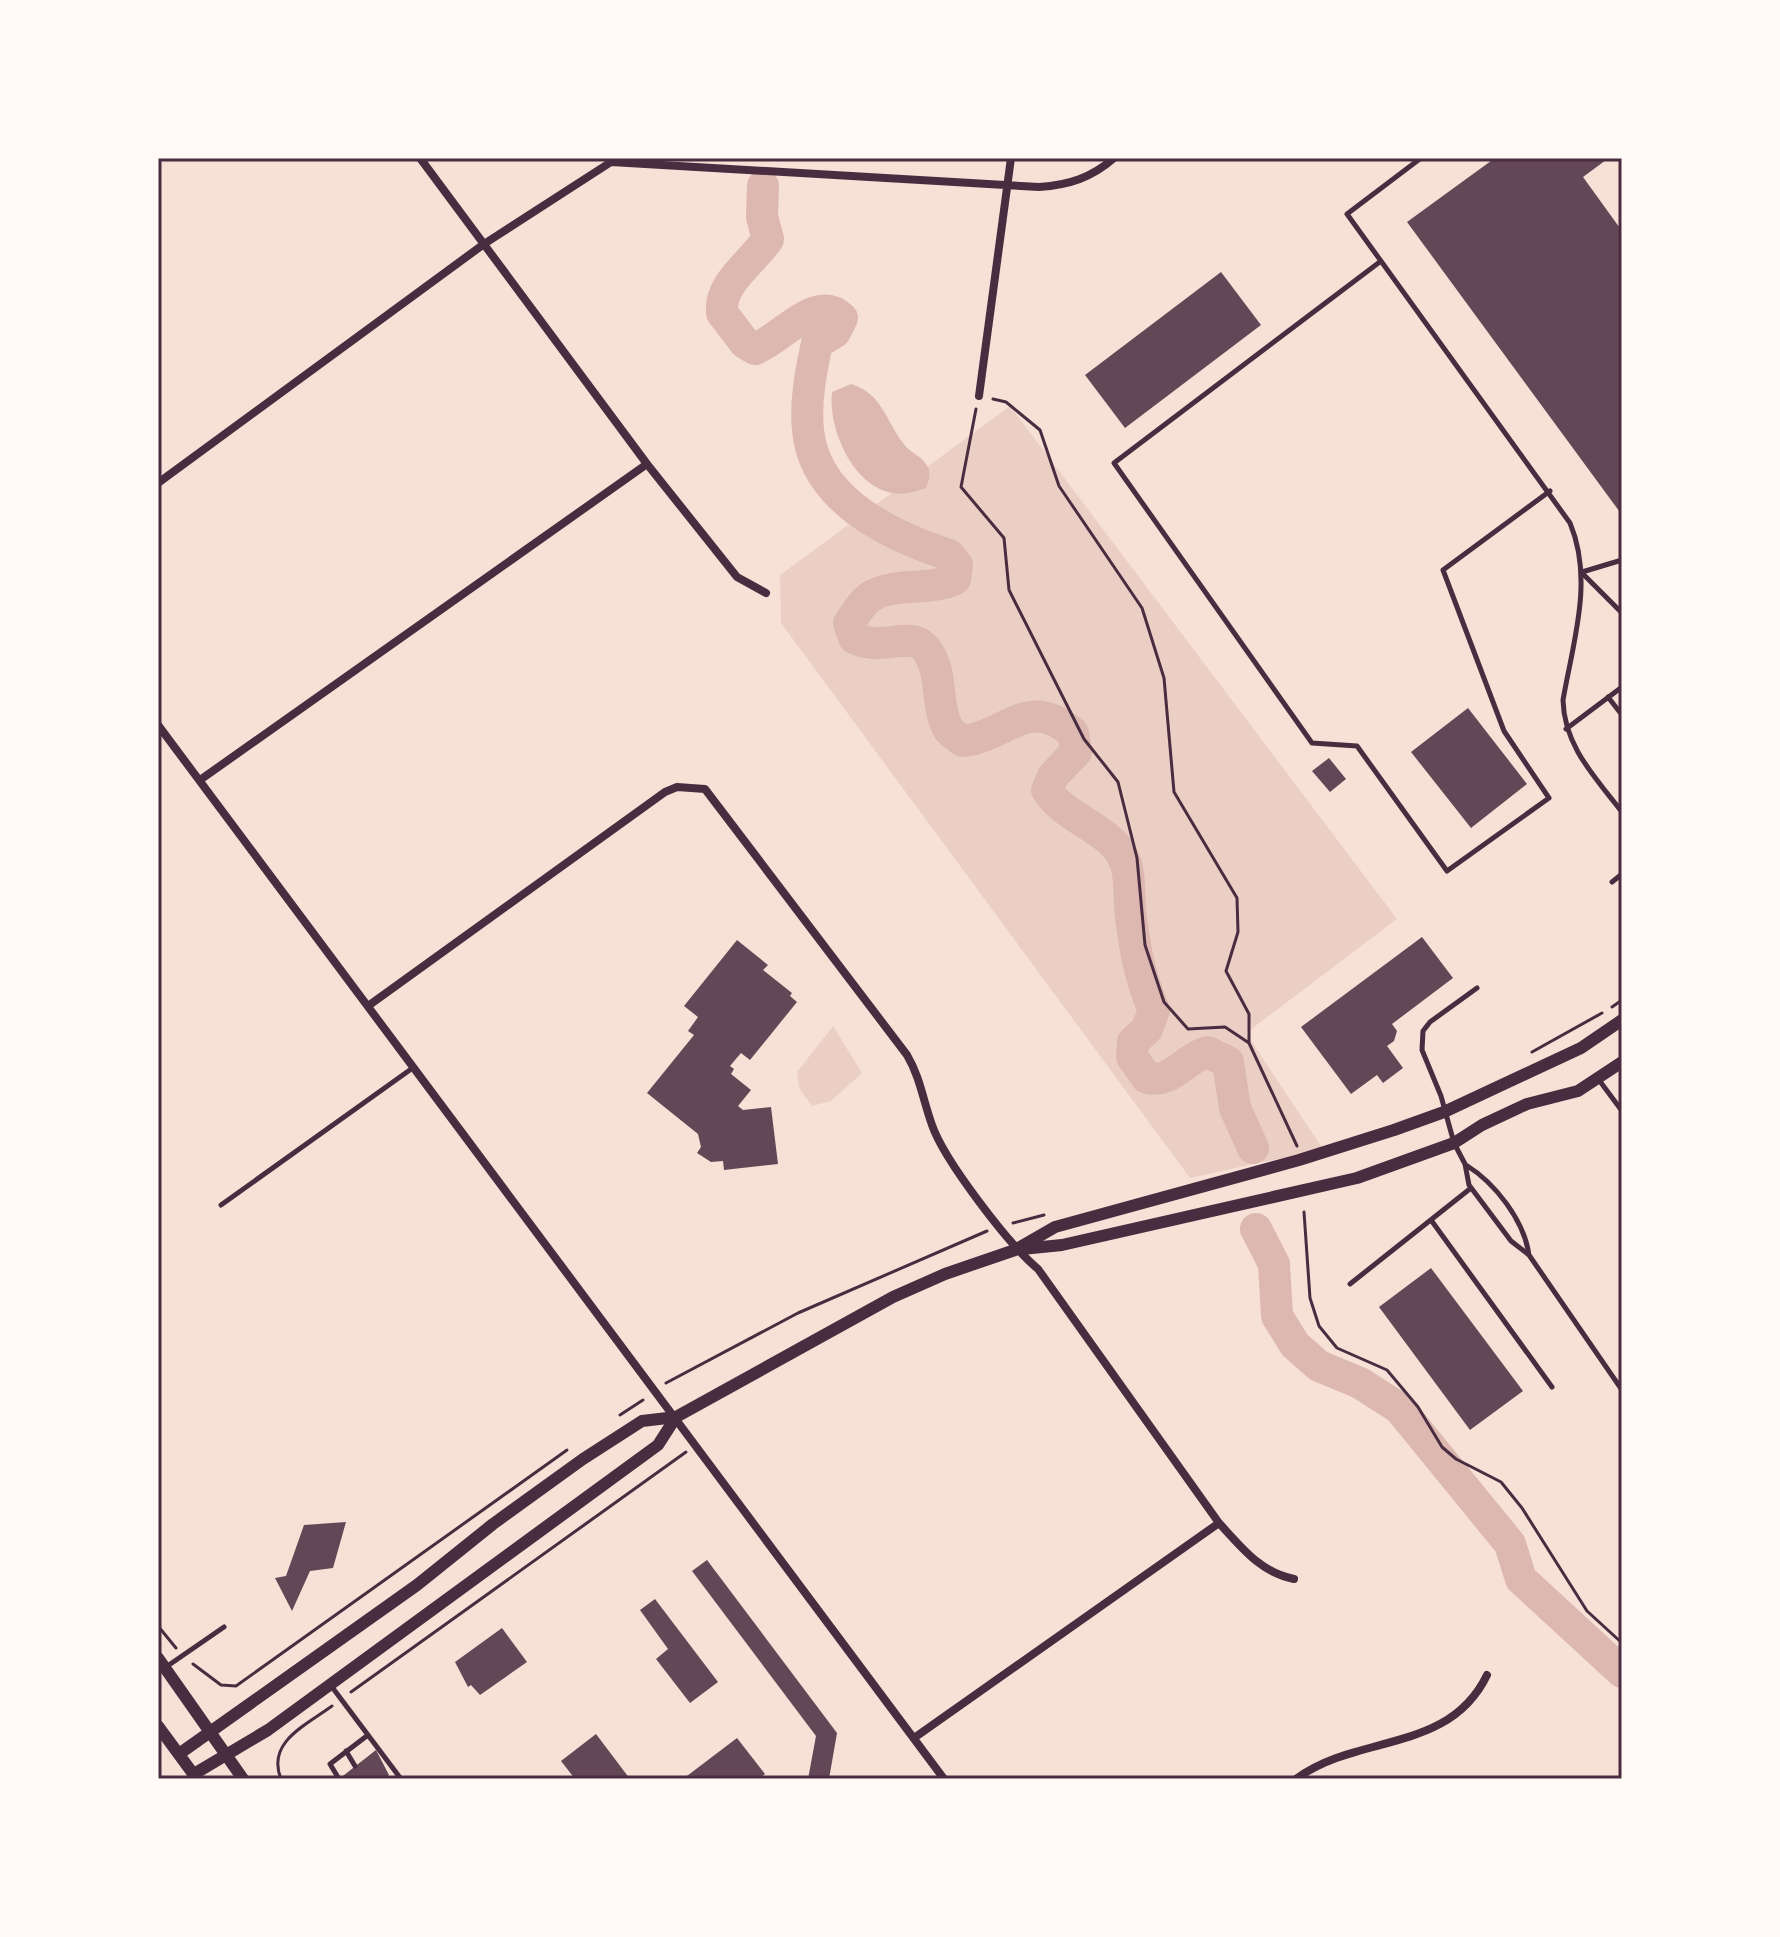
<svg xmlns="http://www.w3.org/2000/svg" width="1780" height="1937" viewBox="0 0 1780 1937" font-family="Rubik,sans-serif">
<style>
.green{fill:#ebcfc5}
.water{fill:#dcb8b0}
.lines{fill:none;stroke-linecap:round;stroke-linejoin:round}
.river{stroke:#dcb8b0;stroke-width:32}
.building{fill:#644757}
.path{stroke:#4a2c40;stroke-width:3}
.service{stroke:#4a2c40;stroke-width:5}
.minor{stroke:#4a2c40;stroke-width:8}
.tertiary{stroke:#4a2c40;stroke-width:12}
.neatline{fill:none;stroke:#4a2c40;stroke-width:3}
</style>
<rect width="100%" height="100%" fill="#f7e1d7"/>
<path class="green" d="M1010 406 1397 919 1246 1033 1323 1149 1190 1178 781 623 780 575Z
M833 1026 862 1073 831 1101 812 1106 799 1088 797 1072Z"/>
<path class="water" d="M851 384C882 393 886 421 903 443 909 452 921 456 926 464 932 472 929 480 926 488 915 492 901 496 888 492 851 482 828 427 832 392Z"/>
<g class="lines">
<path class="river" d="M763 186 762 217 768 239C752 263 719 283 722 313L745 343 755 349C783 338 816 293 842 318L835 332 817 343C811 372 805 400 808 430 814 500 891 536 949 555L957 565 955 579C930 592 891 581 869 598 861 604 855 615 849 623L854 638C882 652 908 631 924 647 945 669 934 706 949 730 952 734 959 738 963 741 1008 736 1027 694 1073 733L1076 752 1053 776 1047 790C1066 821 1114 828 1126 864 1130 877 1129 894 1130 908 1134 944 1139 976 1154 1010L1147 1029 1133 1042 1132 1057 1147 1078C1173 1083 1184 1059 1207 1052L1228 1062 1235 1108 1253 1148
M1256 1229 1274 1264 1277 1316 1295 1345 1319 1366 1360 1383 1399 1408 1510 1544 1521 1579 1622 1672"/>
</g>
<path class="building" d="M1495 158 1606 160 1583 177 1622 231V515L1407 222Z
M1221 272 1261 325 1125 428 1085 375Z
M1468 708 1527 784 1471 828 1411 752Z
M1329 758 1346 779 1330 792 1312 771Z
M1422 937 1453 978 1392 1024 1397 1031 1394 1041 1387 1046 1403 1068 1383 1083 1377 1075 1351 1094 1301 1027Z
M737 940 768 965 763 970 792 993 790 996 797 1002 750 1060 741 1053 730 1066 734 1069 731 1074 751 1090 738 1106 743 1110 771 1107 778 1164 724 1170 723 1161 711 1162 697 1153 701 1147 698 1134 647 1093 694 1035 688 1031 698 1017 684 1006Z
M1431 1268 1523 1391 1470 1430 1379 1307Z
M346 1522 333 1568 310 1571 292 1611 275 1578 286 1576 304 1525Z
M707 1560 837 1733 829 1779H808L816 1736 692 1571Z
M655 1599 718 1682 690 1703 656 1659 668 1649 640 1610Z
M502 1628 527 1662 480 1695 471 1685 468 1687 455 1662Z
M596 1734 630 1779H575L561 1761Z
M737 1738 765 1774 759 1779H683Z
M376 1750 389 1775 384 1779H339Z"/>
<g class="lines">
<path class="path" d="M993 399 1006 402 1040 430 1059 486 1142 608 1164 678 1174 792 1237 898 1238 932 1226 971 1249 1014V1043
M976 409 961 487 1004 538 1009 590 1084 739 1118 782 1137 858 1145 945 1164 1002 1188 1029 1225 1027 1249 1043 1297 1146
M1612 1007 1622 1000
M1532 1052 1602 1013
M1304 1212 1310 1298 1319 1326 1337 1348 1387 1370 1418 1407 1442 1447 1456 1459 1501 1482 1522 1508 1587 1611 1622 1643
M1013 1223 1044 1215
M666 1383 798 1313 987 1231
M620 1415 643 1400
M158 1626 176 1648
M193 1664 221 1685 236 1686 567 1450
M351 1692 686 1452
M281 1779C266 1742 306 1725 332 1706"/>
<path class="service" d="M1421 158 1347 214 1570 523C1594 580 1573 642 1563 700 1564 746 1595 777 1622 812
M1381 261 1114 463 1312 743 1357 746 1447 871 1549 798 1504 731 1443 570 1550 491
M1582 572 1622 560
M1582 573 1622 613
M1608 697 1622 715
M1566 729 1622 687
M1612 882 1622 874
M1477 988 1430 1022 1423 1031 1422 1050 1441 1096 1454 1143 1465 1164 1469 1185 1511 1241 1529 1255 1622 1390
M1599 1080 1622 1111
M1466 1165C1495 1183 1524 1220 1529 1255
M221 1205 414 1067
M1431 1220 1552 1387
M1350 1284 1471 1188
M166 1667 224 1627
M332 1687 401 1779
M346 1751 355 1766
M339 1779 330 1764 368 1735"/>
<path class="minor" d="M420 158 647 464 737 577 766 593
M979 396 1011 158
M158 483 484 244 611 162 1039 187C1069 185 1091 178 1114 158
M158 725 944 1779
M200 780 647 464
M368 1006 665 792 677 787 705 789 907 1055C920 1077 923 1100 932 1125 944 1160 1009 1245 1038 1269L1219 1523C1242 1548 1260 1572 1294 1579
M914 1738 1219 1523
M1296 1779C1358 1733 1449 1754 1487 1675"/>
<path class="tertiary" d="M1022 1249 1062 1245 1357 1178 1454 1143 1482 1125 1527 1104 1578 1091 1622 1062
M158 1658 243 1779
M158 1726 197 1779
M179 1754 417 1585 493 1524 583 1459 642 1421 676 1417 893 1297 945 1274 1015 1250 1055 1227 1299 1160 1394 1130 1444 1112 1581 1048 1622 1020
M194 1774 268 1730 658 1445 676 1417"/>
</g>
<rect width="1780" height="1937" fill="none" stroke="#fffaf5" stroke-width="320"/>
<rect x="160" y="160" width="1460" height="1617" class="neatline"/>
</svg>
